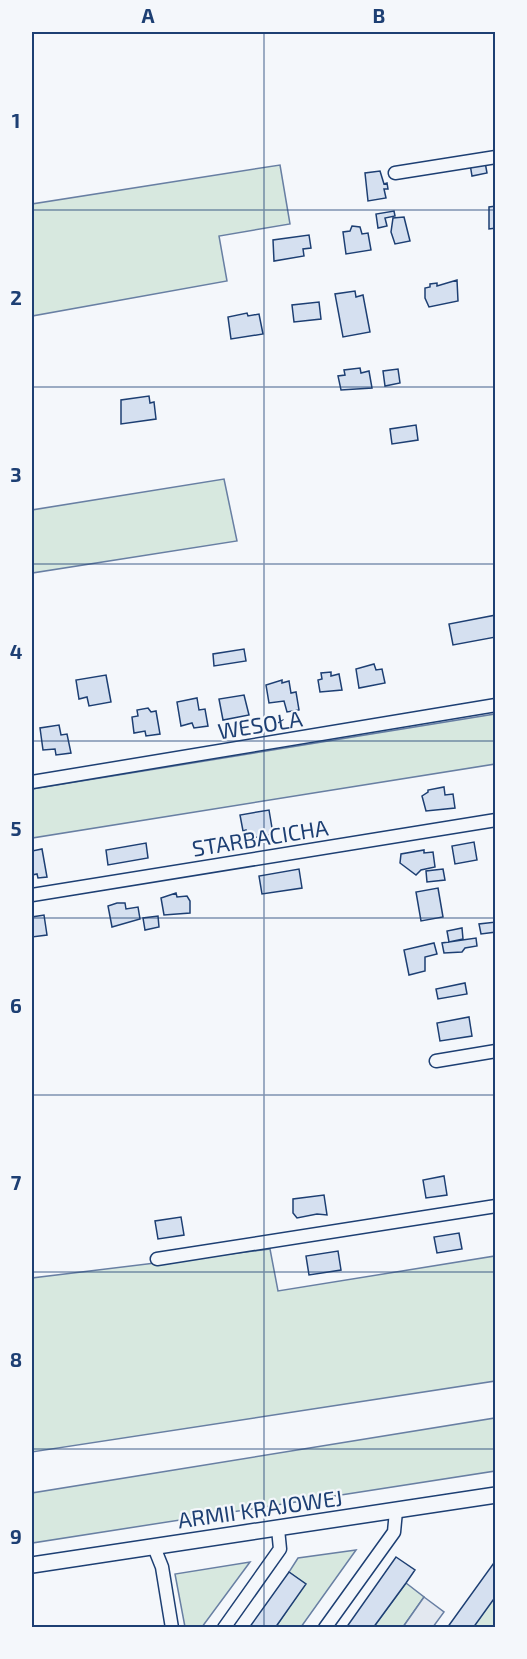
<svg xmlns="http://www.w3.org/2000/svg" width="527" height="1659" viewBox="0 0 527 1659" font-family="'Exo 2',sans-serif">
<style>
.green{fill:#d7e8df;stroke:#687fa3;stroke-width:1.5}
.parking{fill:#e3e8f0;stroke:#687fa3;stroke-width:1.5}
.building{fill:#d5e0f0;stroke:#1d3f73;stroke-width:1.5}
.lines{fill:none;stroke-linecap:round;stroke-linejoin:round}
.minor-casing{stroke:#1d3f73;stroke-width:15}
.tertiary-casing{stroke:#1d3f73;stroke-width:18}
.minor{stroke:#f4f7fb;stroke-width:12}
.tertiary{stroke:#f4f7fb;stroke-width:15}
.grid{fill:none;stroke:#1d3f73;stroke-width:1.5;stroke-opacity:0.55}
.labels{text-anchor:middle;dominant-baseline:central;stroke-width:4.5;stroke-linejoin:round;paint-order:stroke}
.street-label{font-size:22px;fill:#1d3f73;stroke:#f4f7fb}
.neatline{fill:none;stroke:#1d3f73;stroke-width:2}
.grid-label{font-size:20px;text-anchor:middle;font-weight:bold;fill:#1d3f73}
</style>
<rect width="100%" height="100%" fill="#f4f7fb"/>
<path class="green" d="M280 165 290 224 219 236 227 281 32 316V204Z
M224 479 237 541 32 573V510Z
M495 714V764L32 838V789Z
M270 1249 278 1291 495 1256V1381L32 1452V1278Z
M495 1418V1471L32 1543V1493Z
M356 1550 301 1627 275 1628 305 1584 289 1572 298 1558Z
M250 1562 202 1627H185L175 1574Z
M406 1583 424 1597 403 1627 373 1628Z
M495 1596V1627H473Z"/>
<path class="parking" d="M424 1597 444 1612 433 1627H403Z"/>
<path class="building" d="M485 162 487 173 472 176 470 164Z
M380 171 384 184 387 183 388 189H384L386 198 368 201 365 173Z
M496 206V228L489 229V207Z
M394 211 395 216 385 218 387 226 378 228 376 214Z
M404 217 410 241 395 244 391 232 393 218Z
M352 226 360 227 362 234 368 233 371 250 346 254 343 232 350 231Z
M309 235 311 248 303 249 304 256 274 261 273 240Z
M457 280 458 301 429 307 425 298V288L430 287V284L437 283V286Z
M355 291 356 297 363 295 370 332 343 337 335 294Z
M319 302 321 319 294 322 292 305Z
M247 313 248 316 259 314 263 334 231 339 228 317Z
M360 368 361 373 369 371 372 388 341 390 338 376 345 375 344 370Z
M398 369 400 383 385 386 383 371Z
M149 396 150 403 154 402 156 419 121 424V400Z
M416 425 418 440 392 444 390 429Z
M496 615V637L453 645 449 624Z
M244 649 246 661 214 666 213 654Z
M374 664 376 670 382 669 385 683 359 688 356 669Z
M331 672V676L339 674 342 690 320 692 318 680 322 679 321 673Z
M106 675 111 702 89 706 87 697 79 699 76 680Z
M282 680V683L289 681 291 693 296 692 299 710 287 712 284 701 269 703 266 685Z
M244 695 249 715 223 720 219 699Z
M197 698 199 710 205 709 208 726 194 728 192 723 181 726 177 702Z
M148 708 151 712 156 711 160 734 146 736 145 731 134 733 132 717 138 716 137 710Z
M59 725 61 735 67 734 71 753 56 755 55 749 43 750 40 728Z
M444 787 445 795 453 794 455 808 426 811 422 796 428 792V790Z
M269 810 273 834 248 839 246 830 243 831 240 815Z
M474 842 477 860 455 864 452 846Z
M146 843 148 858 108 865 106 850Z
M42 849 47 877 38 878 37 874 32 875V851Z
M424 850V853L433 852 435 867 421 870 416 875 400 863 401 854Z
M299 869 302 888 262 894 259 876Z
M443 869 445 880 427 882 426 871Z
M438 888 443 917 421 921 416 892Z
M176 893 177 897 187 896 190 901V913L164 915 161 898Z
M117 903H125L126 909 138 907 140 919 112 927 108 906Z
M44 915 47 935 32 937V917Z
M158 916 159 927 145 930 143 918Z
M496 922V932L481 934 479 924Z
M462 928 463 939 449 942 447 931Z
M476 938 477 946 465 948 462 952 444 953 442 943Z
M434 943 437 954 425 957V971L409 975 404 950Z
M465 983 467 994 438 999 436 989Z
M469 1017 472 1036 440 1041 437 1023Z
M444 1176 447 1195 426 1198 423 1180Z
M324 1195 327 1215 317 1214 297 1218 293 1213V1199Z
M181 1217 184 1235 158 1239 155 1221Z
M459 1233 462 1249 437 1253 434 1237Z
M338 1251 341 1270 309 1275 306 1256Z
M396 1557 415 1570 406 1583 373 1628H346Z
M496 1560V1596L473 1628H447Z
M289 1572 306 1584 275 1628H249Z"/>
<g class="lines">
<g class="minor-casing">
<path id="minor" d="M395 173 496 157
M32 782 496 705
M32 895 496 820
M436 1061 496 1051
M157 1259 496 1206
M154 1547 162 1567 172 1628
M224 1628 280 1549 278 1529
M325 1628 394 1532 396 1511"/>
</g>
<g class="tertiary-casing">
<path id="tertiary" d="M32 1565 496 1495"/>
</g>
<use href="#minor" class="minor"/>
<use href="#tertiary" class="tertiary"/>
</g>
<path class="grid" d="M264 32V1628M32 210H496M32 387H496M32 564H496M32 741H496M32 918H496M32 1095H496M32 1272H496M32 1449H496"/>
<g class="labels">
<g class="street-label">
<text transform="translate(260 724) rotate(-9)">WESOŁA</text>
<text transform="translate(260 837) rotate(-9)">STARBACICHA</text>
<text transform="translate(260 1508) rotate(-8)">ARMII KRAJOWEJ</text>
</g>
</g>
<rect width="527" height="1659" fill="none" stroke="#f4f7fb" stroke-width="66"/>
<rect x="33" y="33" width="461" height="1593" class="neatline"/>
<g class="grid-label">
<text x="148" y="23">A</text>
<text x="379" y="23">B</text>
<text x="16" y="128">1</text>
<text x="16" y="305">2</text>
<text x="16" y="482">3</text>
<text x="16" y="659">4</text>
<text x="16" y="836">5</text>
<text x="16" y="1013">6</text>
<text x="16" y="1190">7</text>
<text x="16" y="1367">8</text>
<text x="16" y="1544">9</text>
</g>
</svg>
